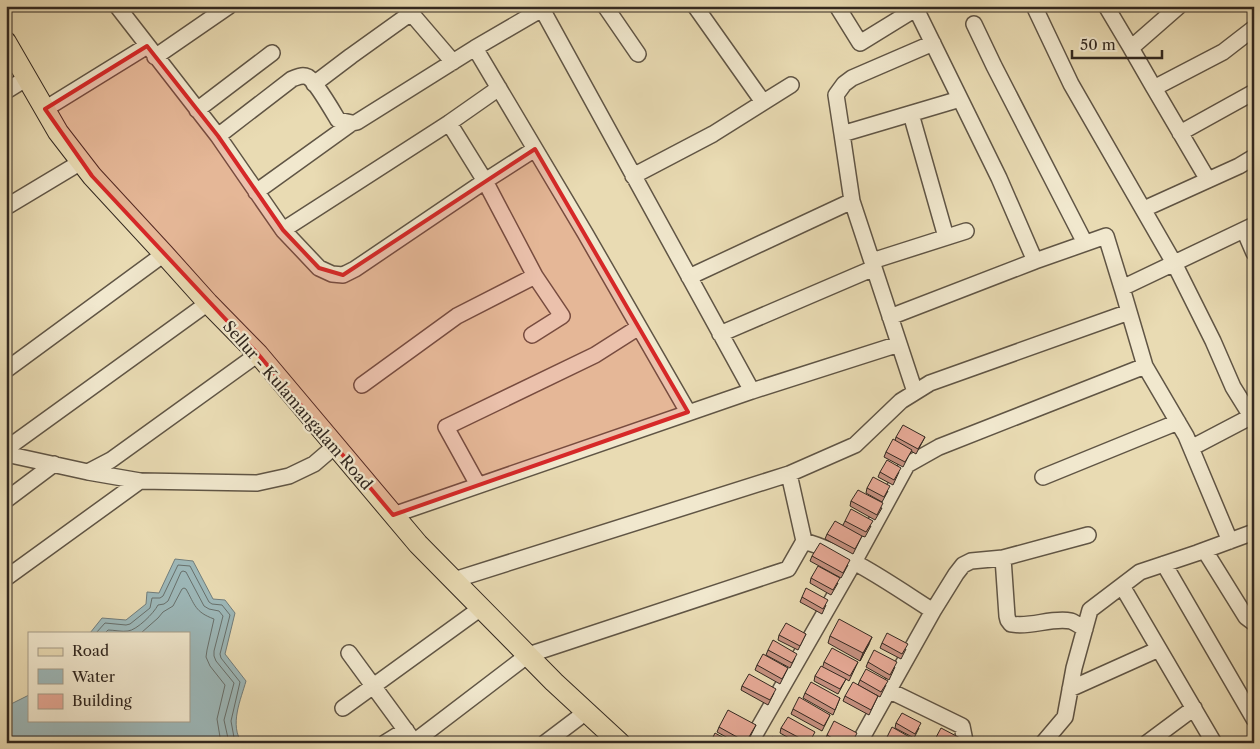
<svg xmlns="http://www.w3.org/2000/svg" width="1260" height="749" viewBox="0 0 1260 749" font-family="'Libre Caslon Text',serif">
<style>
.water{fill:#9db8b9;stroke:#727e7c}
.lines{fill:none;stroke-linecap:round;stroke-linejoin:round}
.shore{stroke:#68706c;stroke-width:1}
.minor-casing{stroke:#605545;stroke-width:18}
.major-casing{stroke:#322820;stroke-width:22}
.minor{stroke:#f1e8ce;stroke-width:15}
.major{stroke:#e9dbb3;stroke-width:20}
.wall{fill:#c69181;stroke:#322820}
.shaded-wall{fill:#a17669;stroke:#322820}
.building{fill:#e6a996;stroke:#322820}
.marked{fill:#d62828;fill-opacity:0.2;stroke:#d62828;stroke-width:4;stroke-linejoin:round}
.labels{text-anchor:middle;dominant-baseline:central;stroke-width:4.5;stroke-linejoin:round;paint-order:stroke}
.street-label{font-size:16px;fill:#322820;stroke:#f1e8ce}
</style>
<rect width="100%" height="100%" fill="#e9dbb3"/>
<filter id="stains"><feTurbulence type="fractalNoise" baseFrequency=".004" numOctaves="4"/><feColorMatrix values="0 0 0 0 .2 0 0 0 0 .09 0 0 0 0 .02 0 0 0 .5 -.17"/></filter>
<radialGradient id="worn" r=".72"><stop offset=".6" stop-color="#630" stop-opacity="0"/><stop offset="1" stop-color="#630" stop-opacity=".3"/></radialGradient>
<path class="water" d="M175 559 193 561 213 599 225 600 235 613 225 654 246 681C241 699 229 725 242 743H6V717L7 716 9 705 29 695V720H189V633H90L102 618 126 620 146 604 147 592 159 593Z"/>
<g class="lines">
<path class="shore" d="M96 633 105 623 126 625 130 624 150 608 152 598H160L163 596 178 565 190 566 209 602 212 604 222 605 230 615 220 654 221 658 240 682 231 721 235 743
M105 633 108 630C114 630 122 632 128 631 137 630 154 613 158 605L164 604 168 601 181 572 183 571 186 572 204 606 209 609 219 611 223 616 214 651V656L216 661 234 683 224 720 229 743
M141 633 158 618 163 612 173 606 182 589 184 588 186 589C195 605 195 612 214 619L207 650 206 657 210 666 225 685 217 719 221 743"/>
<g class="minor-casing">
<path id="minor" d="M117 6 218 136 292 79C298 77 302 74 308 77 316 82 332 110 338 120L352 123 357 122 475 48 542 9 539 6
M605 6 638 54
M695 6 763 102
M837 6 860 43 920 6
M1034 6 1071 84 1174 263 1213 341 1233 387 1251 416
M1106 6 1131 48
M974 24 994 66 1085 243
M933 43 852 78 844 84 836 95 842 134 960 99
M475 48 585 233 688 412
M155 57 229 6
M314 84 351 56 411 13 453 62
M1154 88 1131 48 1179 6
M6 91 27 78
M45 109 147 46
M197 110 272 53
M911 114 946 237
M1180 133 1254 92
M842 134 852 201
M218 136 283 230 449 123 499 88
M633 176 713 134 791 85
M1208 180 1154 88 1223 52 1254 28
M256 192 352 123
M6 207 81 162
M1144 209 1239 166 1254 157
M283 230 319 268 332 274 343 275 355 269 485 181 535 149
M1244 230 1254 253
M872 261 966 231
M1035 261 1106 236 1122 288
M689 277 852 201 915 392
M890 317 1035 261 999 178 916 9
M720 334 874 268
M532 335 562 316 535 276
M1145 366 1122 288 1254 225
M6 370 164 254
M362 385 457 316 535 276 485 181 449 123
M752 391 899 344
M1191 448 1254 415
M6 449 208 303
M6 454 88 472 111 460 258 354
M1043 477 1178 422
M140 481 257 483 289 476 314 464 335 446
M478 485 446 427 595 355 639 327
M6 500 54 464
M393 515 752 391 542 9 546 6
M804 541C851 555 892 585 933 611
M1205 551 1246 617 1254 623
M1003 558 1088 535
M1164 564 1254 719
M6 578 140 481 88 472
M454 580 789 474 855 445 901 401 930 383 1129 312
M1122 586 1214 743
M349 653 415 743
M1070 689 1159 649
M888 690 962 726 965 741 964 743
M343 708 481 608
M414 742 528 655 788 569 804 541 789 474
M385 743 406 730
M545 743 586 712
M750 743 854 562 907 465 939 447 1145 366 1186 436 1230 541
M859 743 933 611 956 574 963 565 971 561 1003 558 1007 616 1008 620 1011 624C1031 628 1051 617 1071 621 1076 623 1080 626 1085 629
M1043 743 1065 717 1074 668 1090 610 1140 572 1197 553 1254 532
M1147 743 1194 708"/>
</g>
<g class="major-casing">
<path id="major" d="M6 42 58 132 92 176 164 254 208 303 258 354 418 544 554 682 620 743"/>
</g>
<use href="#minor" class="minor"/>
<use href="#major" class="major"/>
</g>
<path class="wall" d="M896 437H925L916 454 911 451 903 467 884 457 886 452 895 441Z
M880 472H899L893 485 878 477Z
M867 488 888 491 882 502 866 493Z
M851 501 882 508 875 520 850 506Z
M845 521 871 526 865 537 862 536 853 554 825 539 827 534 843 525Z
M812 556 848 565 841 578 810 561Z
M811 578 838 583 831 595 810 583Z
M802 597 826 605 822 614 800 602Z
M806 634 798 650 778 640 779 635Z
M830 636 869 644 860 661 828 643Z
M882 643 906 649 901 659 880 648Z
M768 650 795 658 790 668 766 655Z
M824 662H858L849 681 846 679 838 694 814 681 815 676 823 666Z
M868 662 895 667 889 680 866 667Z
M757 665 788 668 780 684 755 670Z
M860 680 886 685 880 697 858 685Z
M742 686 774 693 768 705 741 690Z
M805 693 840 698 833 715 803 698Z
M845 696H878L869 715 843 701Z
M793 709 830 715 822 731 791 714Z
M896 723 919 728 914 738 895 728Z
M756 725 747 743H737L717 732 719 727Z
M781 728 813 737 810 743H798L780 733Z
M827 735 855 738 853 743H831L825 740Z"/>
<path class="shaded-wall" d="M872 637 869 644 860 661 863 653Z"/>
<path class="building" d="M903 425 925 437 918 449 896 437Z
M893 439 912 450 905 462 886 452Z
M887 460 901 468 894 480 880 472Z
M873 477 890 486 884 497 867 488Z
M858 490 883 503 877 515 851 501Z
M851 509 873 521 866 532 845 521Z
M835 521 862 536 855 549 827 534Z
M820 543 850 560 843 573 812 556Z
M818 566 840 578 833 590 811 578Z
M806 588 828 600 823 609 802 597Z
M839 619 872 637 863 653 830 636Z
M786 623 806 634 800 646 779 635Z
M887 633 908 644 902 654 882 643Z
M773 640 797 654 792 663 768 650Z
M832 648 858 662 850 676 824 662Z
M874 650 897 662 890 675 868 662Z
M763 654 788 668 782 679 757 665Z
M821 666 846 679 840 689 815 676Z
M866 669 888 681 881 692 860 680Z
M749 674 776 689 770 700 742 686Z
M811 682 840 698 835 710 805 693Z
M853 682 878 696 871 710 845 696Z
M799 697 830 715 824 726 793 709Z
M728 710 756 725 746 742 719 727Z
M902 713 921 723 915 734 896 723Z
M788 717 815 732 809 743 781 728Z
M834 721 857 733 852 743H841L827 735Z
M892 727 920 743H889L885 741Z
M941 728 962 739 960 743H933Z
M715 733 733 743H710Z
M772 737 783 743H769Z"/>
<path class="marked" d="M147 46 218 136 283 230 319 268 343 275 535 149 688 412 393 515 258 354 92 176 45 109Z"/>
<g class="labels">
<g class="street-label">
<text transform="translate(298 405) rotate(49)">Sellur - Kulamangalam Road</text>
</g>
</g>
<rect width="1260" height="749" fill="none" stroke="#e9dbb3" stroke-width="25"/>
<rect x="8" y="8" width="1245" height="734" fill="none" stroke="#322820" stroke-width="2.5"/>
<rect x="12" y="12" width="1235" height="724" fill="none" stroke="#322820"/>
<rect x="28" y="632" width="162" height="90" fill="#f1e8ce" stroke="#a59b88"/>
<rect x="38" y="648" width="25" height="8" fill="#e9dbb3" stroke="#a59b88"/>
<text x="72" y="656" font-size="15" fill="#322820">Road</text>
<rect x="38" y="669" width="25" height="15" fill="#9db8b9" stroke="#a59b88"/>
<text x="72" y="682" font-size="15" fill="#322820">Water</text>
<rect x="38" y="694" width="25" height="15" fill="#e6a996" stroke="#a59b88"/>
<text x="72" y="706" font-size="15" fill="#322820">Building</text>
<path d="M1072 50v8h90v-8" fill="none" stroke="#322820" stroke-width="2.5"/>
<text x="1080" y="50" font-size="15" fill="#322820" stroke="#f1e8ce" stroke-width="4" paint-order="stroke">50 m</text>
<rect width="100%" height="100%" filter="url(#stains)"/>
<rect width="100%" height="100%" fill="url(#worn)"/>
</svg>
